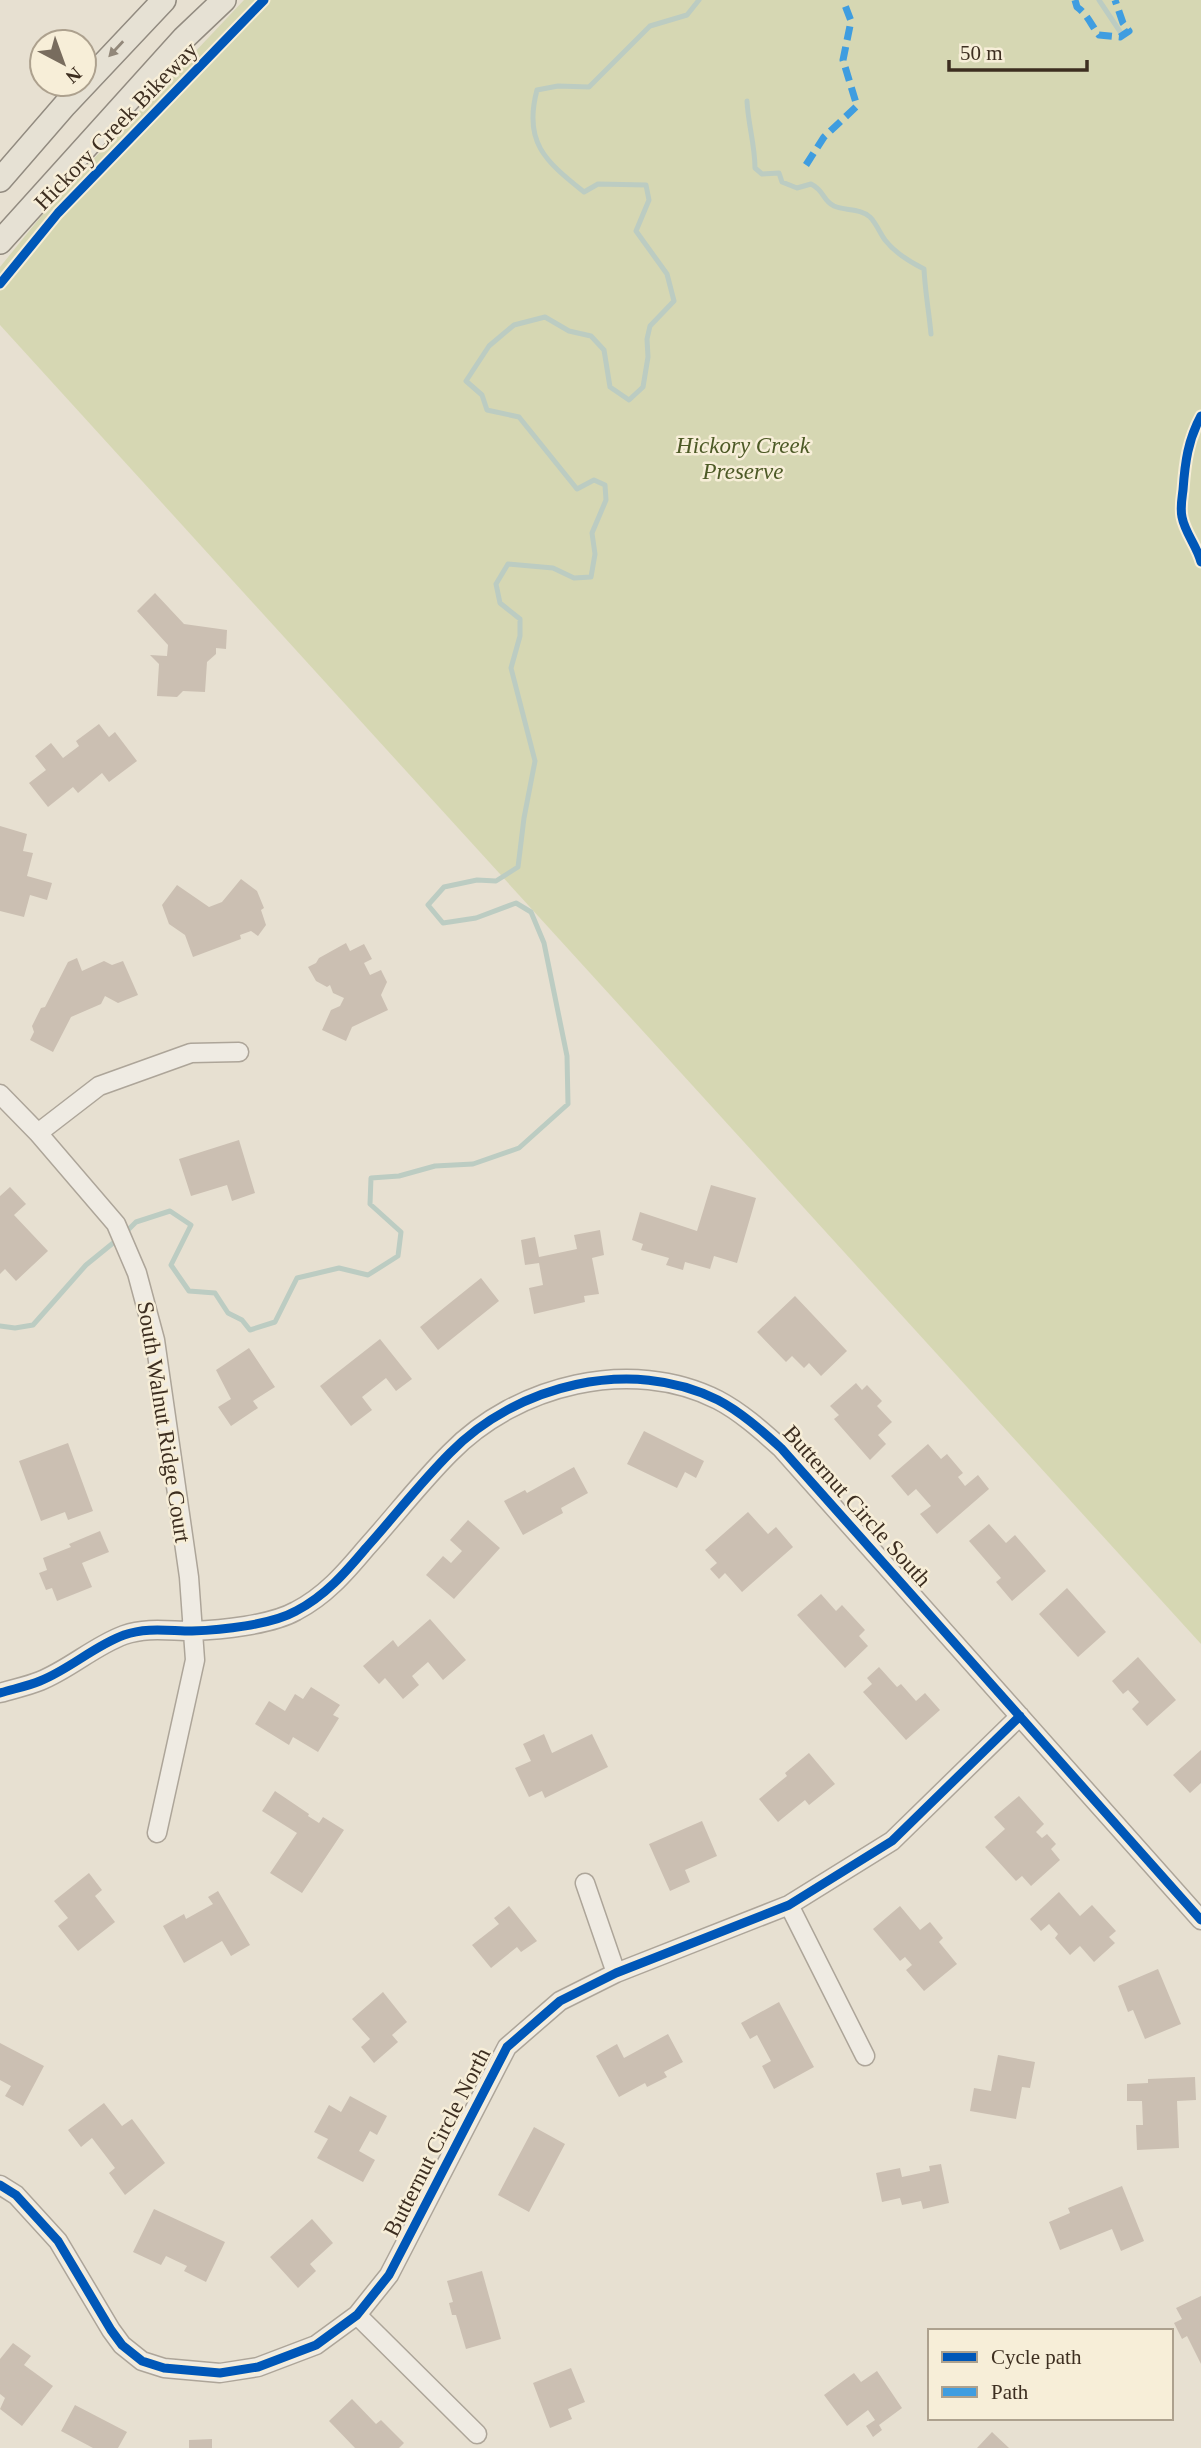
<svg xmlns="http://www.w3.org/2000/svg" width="1201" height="2448" viewBox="0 0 1201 2448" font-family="Georgia,serif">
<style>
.green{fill:#d6d7b3}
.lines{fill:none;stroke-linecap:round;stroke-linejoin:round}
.stream{stroke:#bcccc2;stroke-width:5}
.building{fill:#cbbfb2}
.minor-casing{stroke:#ada599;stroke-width:21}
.major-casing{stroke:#928b80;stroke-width:26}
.minor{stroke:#efebe3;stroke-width:18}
.major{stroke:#e6e1d4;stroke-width:23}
.quiet{stroke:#3f9de0;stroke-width:7;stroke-dasharray:14 7;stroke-linecap:butt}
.cycleway-casing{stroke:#f7eed8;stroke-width:13}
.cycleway{stroke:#0057b8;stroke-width:9}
.oneway{fill:#92887a}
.labels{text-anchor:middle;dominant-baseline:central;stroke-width:5;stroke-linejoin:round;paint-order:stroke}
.street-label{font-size:23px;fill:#3d2e20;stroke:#f7eed8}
.park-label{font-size:23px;font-style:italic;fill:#4d5a26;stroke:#f7eed8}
</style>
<rect width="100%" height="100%" fill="#e7e0d1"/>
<path class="green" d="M244 0H1201V1644L0 325V267L51 204Z"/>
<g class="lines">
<path class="stream" d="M1099 0 1121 33
M747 101C748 124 755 145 755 168L762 174 779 173 782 182 797 188 811 184C825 191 822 200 834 206 845 211 860 208 870 217 876 223 880 233 885 240 895 253 910 262 924 269 925 291 929 312 931 334
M125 1233 136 1222 170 1211 191 1225 171 1265 189 1291 215 1293 228 1313 242 1320 250 1330 275 1322 297 1278 339 1268 368 1275 398 1256 401 1232 370 1204 371 1178 399 1176 435 1166 473 1164 519 1148 568 1104 567 1056 544 943 531 912 516 903 476 918 443 923 428 905 444 887 477 880 496 881 518 867 524 818 535 761 511 668 520 636V619L500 603 496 584 508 564 553 568 574 578 591 577 595 554 592 533 606 500 605 485 594 480 577 489 519 417 487 410 482 395 466 381 489 346 514 325 545 317 569 331 591 336 604 350 610 387 629 400 643 387 648 357 647 339 650 326 674 301 667 274 636 231 649 200 646 185 598 184 584 192C545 161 523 142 537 90L558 86 589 87 650 26 687 15 699 0
M0 1326 15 1328 33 1325 86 1265 118 1239"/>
</g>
<path class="building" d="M155 593 184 624 227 630 226 649 216 648V654L207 662 205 692 183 691 177 697 157 696 159 664 150 655 167 656 168 645 137 611Z
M99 724 109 737 115 732 137 761 109 782 102 773 78 793 73 787 48 807 29 783 46 770 35 756 51 743 63 758 79 746 76 741Z
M0 826 27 834 23 851 33 853 27 876 52 883 47 900 30 895 24 917 0 911Z
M241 879 257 891 264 908 261 910 266 925 258 936 251 931 240 935 241 939 193 957 185 935 169 924 162 905 177 885 209 907 222 902Z
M346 943 350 951 364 944 372 959 364 963 370 975 381 970 387 982 381 995 388 1010 352 1027 346 1041 322 1030 331 1010 340 1006 344 998 333 993 330 985 327 987 316 981 308 967 316 963 319 958Z
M77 958 82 971 104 961 112 965 123 961 138 995 118 1003 105 996 101 1004 71 1017 53 1052 30 1040 34 1032 32 1026 41 1008 45 1007 68 962Z
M239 1140 255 1193 232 1201 227 1185 191 1196 179 1159Z
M711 1185 756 1198 737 1263 714 1256 710 1269 685 1262 683 1270 666 1265 669 1258 641 1250 643 1244 632 1240 640 1212 697 1231Z
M10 1187 26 1204 14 1215 48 1251 16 1281 5 1269 0 1274V1196Z
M600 1230 604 1255 592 1258 599 1294 584 1296 585 1302 534 1314 529 1288 543 1285 539 1263 525 1265 521 1240 535 1237 539 1257 577 1249 574 1235Z
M481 1278 499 1301 438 1350 420 1327Z
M795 1296 847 1351 821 1376 809 1363 804 1368 792 1356 786 1362 757 1332Z
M380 1339 412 1379 396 1391 386 1378 362 1397 372 1410 351 1426 320 1386Z
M249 1348 275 1387 253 1401 258 1408 231 1426 218 1407 231 1399 216 1370Z
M856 1383 862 1390 867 1385 882 1401 877 1406 892 1422 878 1435 886 1444 870 1460 834 1419 839 1415 830 1406Z
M644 1431 704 1461 696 1478 685 1472 677 1488 627 1464Z
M68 1443 93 1511 68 1520 65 1512 41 1521 19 1461Z
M928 1444 941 1459 947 1454 963 1473 958 1477 965 1486 978 1475 989 1489 937 1534 920 1514 931 1506 916 1489 908 1496 891 1476Z
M574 1467 588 1493 561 1508 563 1513 523 1535 504 1501 525 1490 527 1493Z
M748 1512 768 1534 776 1527 793 1547 742 1592 725 1573 719 1579 710 1569 717 1563 705 1550Z
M468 1520 500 1548 454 1599 426 1575 443 1556 451 1563 462 1551 450 1540Z
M989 1524 1006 1543 1015 1535 1046 1571 1012 1601 996 1582 1001 1578 969 1541Z
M100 1531 109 1552 82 1563 92 1587 57 1601 52 1588 46 1590 39 1573 47 1570 43 1558 71 1547 69 1544Z
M1067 1588 1106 1632 1078 1657 1039 1614Z
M821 1594 836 1611 842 1605 865 1630 859 1636 868 1646 845 1668 797 1615Z
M430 1619 466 1660 443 1680 428 1662 412 1676 419 1685 403 1699 385 1678 379 1684 363 1666 393 1640 398 1647Z
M1138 1657 1176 1700 1147 1726 1132 1709 1139 1702 1128 1690 1123 1694 1112 1681Z
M879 1667 897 1687 901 1684 916 1701 925 1693 940 1710 906 1740 863 1692 872 1684 867 1678Z
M311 1687 340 1705 333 1715 339 1718 318 1752 293 1737 289 1745 255 1724 269 1701 285 1711 295 1694 303 1699Z
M544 1734 552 1753 592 1734 608 1767 545 1798 542 1791 529 1797 515 1768 531 1761 523 1744Z
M1201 1750V1783L1190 1793 1173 1775Z
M809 1753 835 1784 809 1805 805 1800 778 1822 759 1799 787 1776 785 1773Z
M275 1791 309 1814 308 1816 319 1823 323 1817 344 1830 302 1893 270 1873 297 1833 262 1811Z
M1019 1796 1044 1824 1036 1832 1042 1838 1047 1834 1056 1844 1051 1849 1060 1860 1031 1886 1022 1876 1016 1881 985 1847 1005 1829 994 1817Z
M702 1821 717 1856 685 1870 690 1882 670 1891 649 1844Z
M89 1873 102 1890 95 1896 115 1922 78 1951 58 1926 68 1918 54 1901Z
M218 1891 250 1945 231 1956 222 1941 184 1963 163 1926 184 1914 186 1919 213 1904 208 1897Z
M1059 1892 1080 1916 1092 1905 1116 1931 1109 1937 1115 1943 1094 1962 1080 1946 1070 1955 1055 1938 1058 1934 1049 1924 1041 1931 1030 1919Z
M509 1906 537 1941 521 1952 517 1947 491 1968 472 1945 499 1924 494 1918Z
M900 1906 920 1930 930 1922 943 1938 939 1942 957 1964 924 1991 906 1970 912 1965 905 1957 900 1961 873 1929Z
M1158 1969 1181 2024 1145 2039 1133 2010 1128 2012 1118 1986Z
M383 1992 407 2022 392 2035 398 2042 374 2063 361 2047 370 2039 352 2019Z
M779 2002 814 2067 774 2089 762 2066 771 2061 757 2035 750 2039 741 2023Z
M668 2034 683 2062 664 2072 667 2077 647 2087 645 2083 619 2097 596 2056 617 2044 624 2058Z
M0 2043 44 2066 23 2106 5 2096 11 2086 0 2080Z
M998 2055 1035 2062 1030 2088 1022 2087 1016 2119 970 2111 974 2088 991 2091Z
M1195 2077 1196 2100 1177 2101 1179 2148 1137 2150 1136 2125H1143L1142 2101H1127V2084L1148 2083V2079Z
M350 2096 387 2116 377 2135 370 2131 359 2151 375 2160 363 2182 317 2158 328 2139 314 2132 329 2105 341 2112Z
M104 2103 122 2126 132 2119 165 2163 125 2195 109 2173 115 2168 92 2138 81 2147 68 2130Z
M534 2127 565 2144 529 2212 498 2195Z
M941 2164 949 2203 923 2209 921 2201 902 2205 900 2198 882 2202 876 2173 900 2168 902 2177 930 2171 929 2166Z
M1122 2186 1144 2241 1121 2251 1112 2229 1060 2250 1049 2222 1070 2213 1068 2208Z
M154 2209 225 2242 206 2282 184 2271 187 2266 166 2256 161 2265 133 2252Z
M312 2219 333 2243 310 2264 316 2271 298 2288 270 2257Z
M482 2271 501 2339 466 2349 456 2315H452L449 2303 453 2302 447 2281Z
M1201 2296V2364L1187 2336 1182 2339 1174 2323 1182 2319 1176 2308Z
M13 2343 31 2356 24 2365 53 2386 22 2426 0 2409 5 2398 0 2394V2359Z
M571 2368 585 2402 568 2409 572 2419 550 2428 533 2383Z
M877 2371 902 2408 879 2425 882 2430 873 2437 866 2426 875 2420 868 2410 847 2426 824 2395 854 2373 861 2382Z
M352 2399 376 2424 381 2420 404 2443 399 2448H355L329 2421Z
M75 2405 127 2432 118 2448H93L61 2431Z
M992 2432 1009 2448H977Z
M212 2439V2448H189V2440Z"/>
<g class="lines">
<g class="minor-casing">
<path id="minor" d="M0 1094 38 1133 116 1224 137 1273 155 1340 189 1577 195 1660 157 1833
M38 1133 99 1086 191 1053 239 1052
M0 1693C13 1689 28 1686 40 1681 70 1669 94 1646 124 1635 147 1627 169 1631 192 1631 221 1630 271 1625 296 1611 325 1596 345 1573 366 1548 394 1517 420 1483 450 1453 516 1385 631 1356 718 1400 741 1412 762 1431 781 1448L1201 1920
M585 1883 616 1973
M789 1905 865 2056
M0 2185 16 2195 58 2241 111 2330 122 2345 142 2361 164 2368 220 2373 258 2367 316 2345 357 2315 389 2275 507 2047 560 2001 616 1973 789 1905 892 1841 1020 1716
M357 2315 477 2434"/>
</g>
<g class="major-casing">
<path id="major" d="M0 180 65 105 164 0
M0 242 184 38 224 0"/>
</g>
<use href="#minor" class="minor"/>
<use href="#major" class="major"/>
<path class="quiet" d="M1075 0 1077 7C1088 15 1091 25 1099 35L1120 37 1129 31 1123 23 1115 0
M806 165 824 137 857 106 843 60 851 21 843 0"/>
<g class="cycleway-casing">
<path id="cycleway" d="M0 284 58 213 264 0
M1201 416C1188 440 1185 462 1183 490 1182 498 1180 508 1182 517 1185 533 1197 546 1201 562
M0 1693C13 1689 28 1686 40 1681 70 1669 94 1646 124 1635 147 1627 169 1631 192 1631 221 1630 271 1625 296 1611 325 1596 345 1573 366 1548 394 1517 420 1483 450 1453 516 1385 631 1356 718 1400 741 1412 762 1431 781 1448L1201 1920
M0 2185 16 2195 58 2241 111 2330 122 2345 142 2361 164 2368 220 2373 258 2367 316 2345 357 2315 389 2275 507 2047 560 2001 616 1973 789 1905 892 1841 1020 1716"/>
</g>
<use href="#cycleway" class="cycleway"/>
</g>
<defs><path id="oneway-solid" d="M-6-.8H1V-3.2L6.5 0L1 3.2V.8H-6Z" transform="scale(1.75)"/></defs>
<use class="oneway" href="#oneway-solid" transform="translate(116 49) rotate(133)"/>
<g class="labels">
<g class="street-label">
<text transform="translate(116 126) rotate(-46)">Hickory Creek Bikeway</text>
<text transform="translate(164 1422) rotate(81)">South Walnut Ridge Court</text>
<text transform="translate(857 1506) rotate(48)">Butternut Circle South</text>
<text transform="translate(437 2142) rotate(-63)">Butternut Circle North</text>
</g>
<g class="park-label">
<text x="743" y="445">Hickory Creek<tspan x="743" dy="26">Preserve</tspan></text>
</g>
</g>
<rect x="928" y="2329" width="245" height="91" fill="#f7eed8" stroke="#ada18e" stroke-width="2"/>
<rect x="942" y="2352" width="35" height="10" fill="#0057b8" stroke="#ada18e" stroke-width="2"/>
<text x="991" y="2364" font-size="21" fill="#3d2e20">Cycle path</text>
<rect x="942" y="2387" width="35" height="10" fill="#3f9de0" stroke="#ada18e" stroke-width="2"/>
<text x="991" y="2399" font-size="21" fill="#3d2e20">Path</text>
<g transform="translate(63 63) rotate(139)"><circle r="33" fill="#f7eed8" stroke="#ada18e" stroke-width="2"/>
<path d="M0-5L12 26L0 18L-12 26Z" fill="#786c5e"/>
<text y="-10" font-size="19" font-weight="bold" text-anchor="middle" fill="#3d2e20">N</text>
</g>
<path d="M949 60v10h138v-10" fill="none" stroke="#3d2e20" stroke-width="3.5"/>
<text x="960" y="60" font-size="21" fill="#3d2e20" stroke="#f7eed8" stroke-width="5" paint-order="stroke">50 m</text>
</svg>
